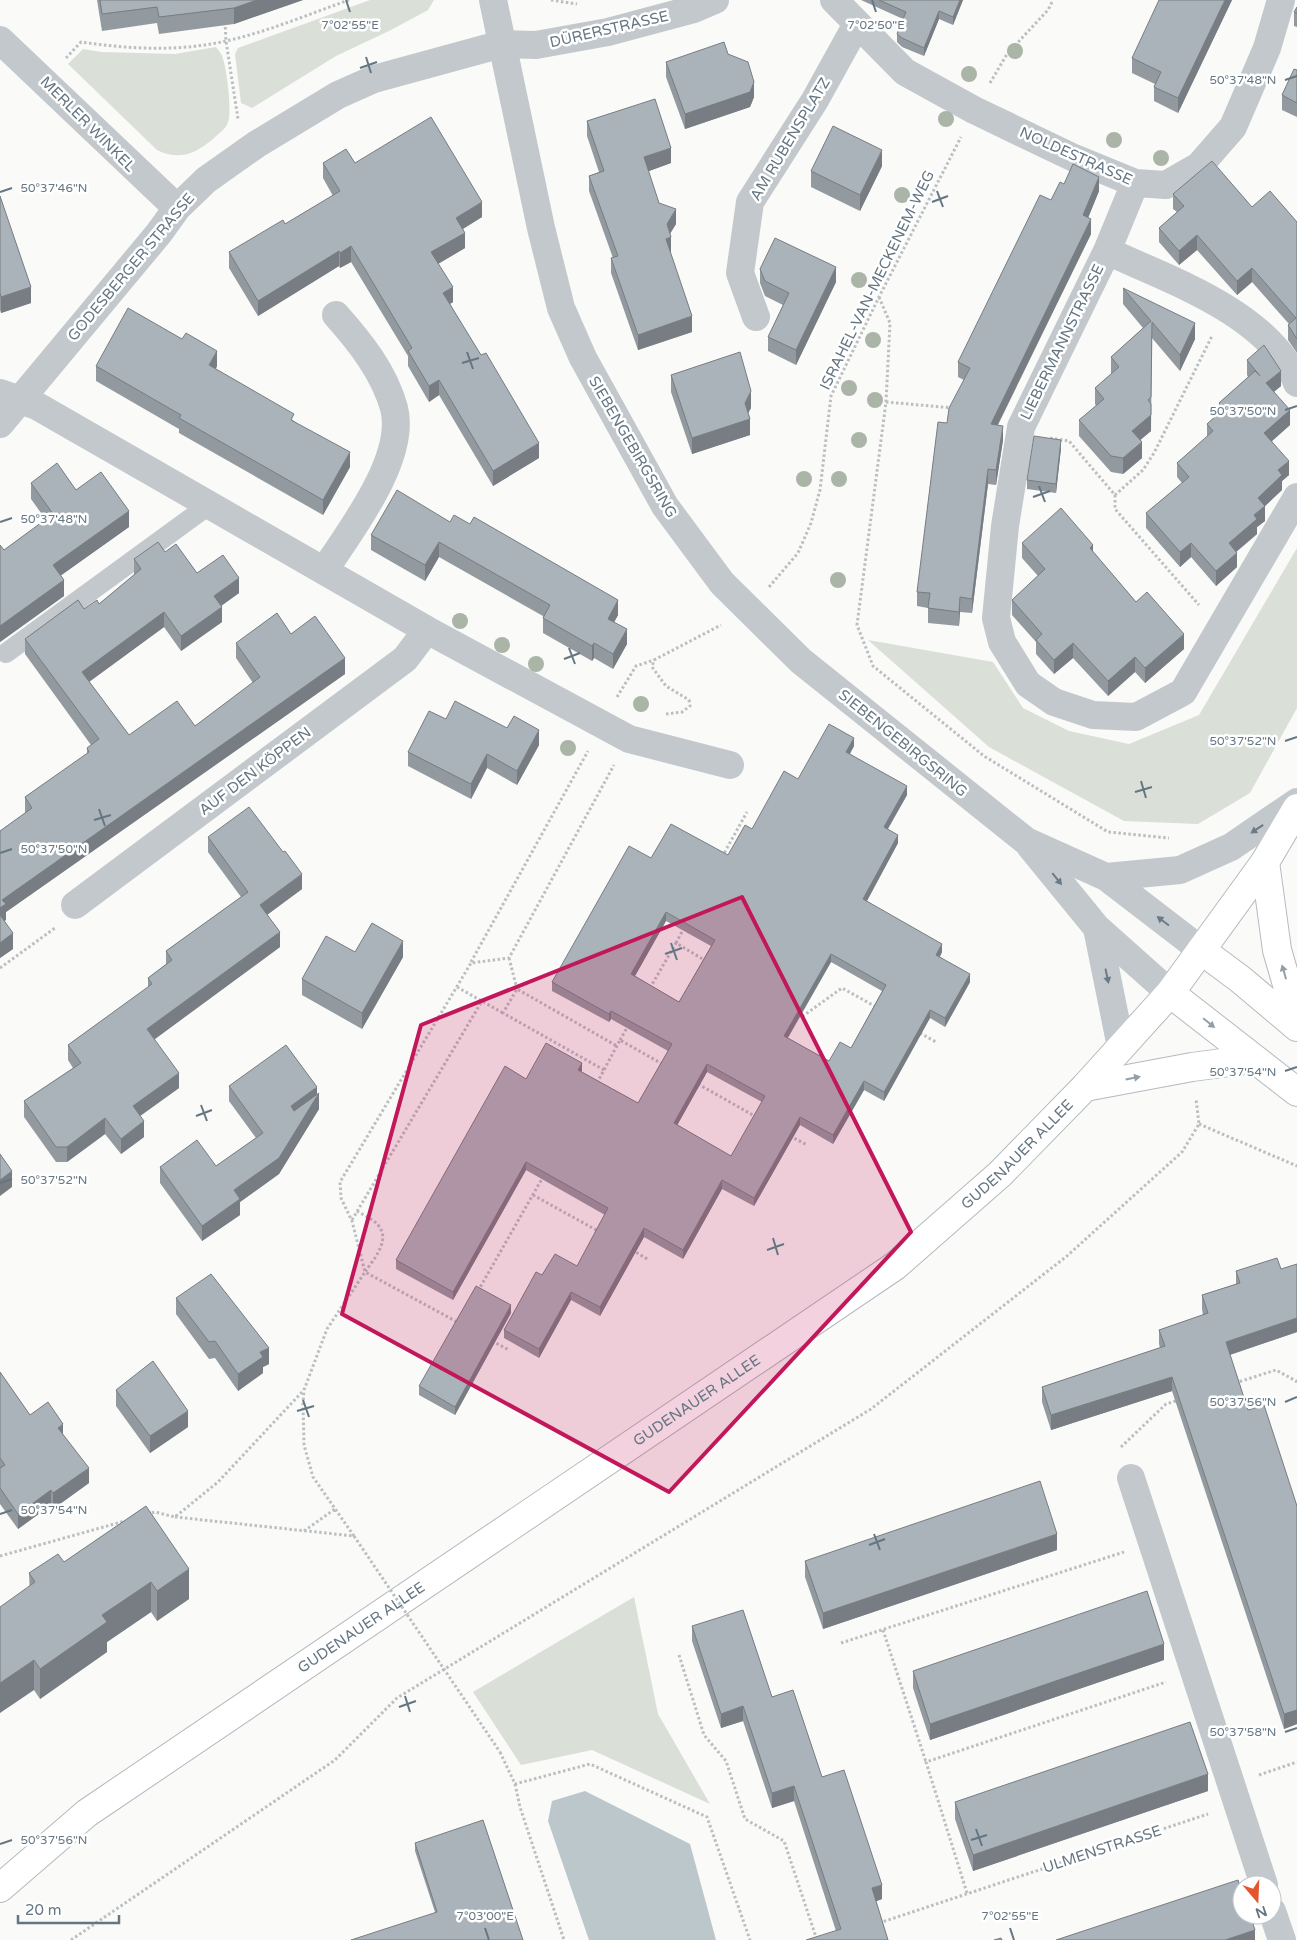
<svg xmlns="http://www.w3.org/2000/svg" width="1297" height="1940" viewBox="0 0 1297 1940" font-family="'Varela Round',sans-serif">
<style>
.green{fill:#dadfd7}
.water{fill:#bbc7cb}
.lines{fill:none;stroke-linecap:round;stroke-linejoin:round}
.secondary-casing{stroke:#b3babf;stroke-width:30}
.path{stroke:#bbbfc2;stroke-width:3;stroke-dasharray:2.5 2.5;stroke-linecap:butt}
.service{stroke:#c3c8cc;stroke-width:20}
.minor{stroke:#c3c8cc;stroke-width:28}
.tertiary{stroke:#c3c8cc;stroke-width:28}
.secondary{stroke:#fff;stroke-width:28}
.path-bridge{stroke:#bbbfc2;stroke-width:3;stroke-dasharray:2.5 2.5;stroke-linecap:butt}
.tree{fill:#aab4a7}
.wall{fill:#929a9f;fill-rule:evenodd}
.shaded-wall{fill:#777d82}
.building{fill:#aab3b9;stroke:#777d82;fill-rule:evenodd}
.oneway{fill:#6a7a87}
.oneway2{fill:#939fa8}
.marked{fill:#c2185b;fill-opacity:0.2;stroke:#c2185b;stroke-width:4;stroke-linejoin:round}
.ticks{fill:none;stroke:#657683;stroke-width:2}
.labels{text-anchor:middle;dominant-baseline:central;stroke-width:5;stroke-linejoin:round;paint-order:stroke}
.street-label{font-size:15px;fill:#657683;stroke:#fff}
.ticks-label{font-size:12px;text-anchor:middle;fill:#657683;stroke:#fff;stroke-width:5;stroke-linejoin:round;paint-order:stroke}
</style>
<rect width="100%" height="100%" fill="#fafaf8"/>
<path class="green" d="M370 0H434L428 10 391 30 336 56 252 108 241 103 235 54 238 48Z
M216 47C218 50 221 53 222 56 227 67 232 112 228 122 226 129 218 134 213 139 195 154 179 161 157 150L68 64 83 49 101 52 175 54Z
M1297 548V708L1250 793 1198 824 1124 821 989 747 868 640 993 662 1023 708 1069 731 1129 744 1199 715Z
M634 1597 658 1714 710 1804 592 1750 521 1765 473 1692Z"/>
<path class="water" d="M585 1791 690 1844 716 1940H589L548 1821 552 1801Z"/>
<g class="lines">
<g class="secondary-casing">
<g id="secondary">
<path d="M1265 862 1277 950 1297 1019"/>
<path d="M1201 950 1240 979 1297 1027"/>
<path d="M1170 993 1297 1092"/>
<path d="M1085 1087 1192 1067 1253 1059"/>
<path id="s1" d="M0 1888 87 1813 895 1266 1000 1174 1085 1087 1170 993 1265 862 1297 808"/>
</g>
</g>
<path class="path" d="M551 0 577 4
M225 22 226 41 238 119
M66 58 81 42C129 49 178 52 226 41 267 32 309 14 349 0
M990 83 1007 54 1048 10 1053 0
M879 297 890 323 886 402 857 625 873 666 984 756 1108 832 1169 838
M886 402 953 408
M1050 438 1069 441 1115 495 1143 470 1154 453 1212 336
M1115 495V509L1199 605
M769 587 798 553 811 523 820 490 831 396 879 297 961 137
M617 697 636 666 654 660
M666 714 682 712 690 706 689 700 666 686 652 667 654 660 721 625
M722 857 747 812
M676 943 684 928
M509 958 517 989
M471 962 588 751
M0 968 55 928
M457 987 503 1013
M650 988 676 943 706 961
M798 1013 803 1016 842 988 878 1008
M920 1033 936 1042
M620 1040 628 1026
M604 1070 503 1013 517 989 617 1046
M597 1083 620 1040 664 1065
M698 1084 758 1118
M1199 1124 1297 1166
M790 1136 807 1145
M533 1195 598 1231
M357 1211C363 1215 373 1219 378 1225 391 1240 374 1259 365 1272L459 1323
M352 1220 482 1001
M632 1250 649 1260
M478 1291 543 1177
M492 1341 509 1350
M1235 1383 1276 1370 1296 1381 1297 1385
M1121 1447 1166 1404 1179 1400
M147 1514 155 1512 175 1517 218 1482 303 1391
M175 1517 354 1536
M304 1531 335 1509
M354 1536 313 1477 304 1445 303 1405 304 1390 327 1329 365 1272 352 1221 341 1198 340 1182 471 963 509 958 614 765
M0 1556 125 1521
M883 1630 926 1762
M841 1643 1124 1552
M679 1655 704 1735 726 1761 745 1819 784 1841 817 1940
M500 1752 515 1784 590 1764 707 1817 750 1940
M1259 1775 1297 1762
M515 1784 520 1807 564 1940
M967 1893 926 1762 1166 1682
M879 1923 1208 1814
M71 1940 335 1760 397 1698 871 1409 1067 1256 1182 1152 1199 1124 1196 1099"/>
<path class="service" d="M6 653 209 505"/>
<path class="minor" d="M834 0 905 72 974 110 1074 158 1135 183 1166 185 1199 166 1233 127 1267 48 1281 0
M0 40 177 208
M1135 183 1107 251 1021 427 1005 526 996 618 1002 642 1028 684 1054 702 1093 715 1136 717 1183 692 1297 497
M1107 251C1170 280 1270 314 1297 383
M756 317 740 273 750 202 815 100 857 24
M0 393 37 406 427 630 629 739 730 765
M0 424 159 233 177 208 206 180 257 144 338 95 374 79 502 44 536 45 608 32 694 9 715 0
M324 571C350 531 407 458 394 408 384 372 360 342 336 315
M75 905 405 659 427 630
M1131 1478 1264 1885
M1272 1911 1282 1940"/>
<path class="tertiary" d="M493 0 541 228 561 308 583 358 665 506 722 583 801 661 1026 841 1106 877 1201 950
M1030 846 1097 928 1170 993
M1106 877 1180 870 1231 847 1297 802
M1097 928 1121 1047"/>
<use href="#secondary" class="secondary"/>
<path class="path-bridge" d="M354 1536 500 1752"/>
</g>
<g class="tree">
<circle cx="1015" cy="51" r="8"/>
<circle cx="969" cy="74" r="8"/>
<circle cx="946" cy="119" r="8"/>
<circle cx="1114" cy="140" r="8"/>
<circle cx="1161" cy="158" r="8"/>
<circle cx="902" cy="195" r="8"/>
<circle cx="859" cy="280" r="8"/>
<circle cx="873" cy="340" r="8"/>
<circle cx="849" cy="388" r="8"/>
<circle cx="875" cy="400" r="8"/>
<circle cx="859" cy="440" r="8"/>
<circle cx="804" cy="479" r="8"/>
<circle cx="839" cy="479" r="8"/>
<circle cx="838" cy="580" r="8"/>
<circle cx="460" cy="621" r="8"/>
<circle cx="502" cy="645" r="8"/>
<circle cx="536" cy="664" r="8"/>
<circle cx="641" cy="704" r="8"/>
<circle cx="568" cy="748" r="8"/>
</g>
<path class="wall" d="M97 0H303L234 24 159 34 157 23 102 31Z
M861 0H963L953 25 939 19 924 56 902 47 897 42V34L903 19Z
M1232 0 1178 113 1154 101V87L1155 84 1132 73V58Z
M1297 7V27L1294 26V12Z
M728 54 754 97 750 107 685 129 666 77V62Z
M1297 70V117L1282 110V95Z
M587 121 671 163 648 171 659 203 676 224 670 234 671 252H670L692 332 638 350 611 273V258H613L589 191V176L599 172 587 136Z
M323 163H355L482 217 463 229 465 248 438 264 453 302 450 304 539 458 493 486 439 395 429 402 408 366V356L351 262 340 268 339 266 258 316 229 268V252L285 224 333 196 323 178Z
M882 166 860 211 811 187V171Z
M1064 184 1099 191 1088 218 1091 234 998 425 1003 440 996 485 988 484 972 613 960 612 959 626 928 623V608L917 606V592L947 423 964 380 958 377V362L1051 200Z
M1173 194 1252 207 1297 222V353L1288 340V325L1289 324 1252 282 1237 295 1197 250 1179 265 1159 242V228L1177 212 1173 209Z
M0 196 31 303 1 313 0 310Z
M760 269 836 282 796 365 768 351V337L783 305 765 296 760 283Z
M1123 288 1195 339 1180 371 1152 338 1151 431 1140 440 1142 458 1123 474 1111 472 1079 436V420L1096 406 1095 404V388L1111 374V357L1143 328 1123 304Z
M1247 360 1281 386 1274 392 1290 425 1272 441 1289 475 1282 481V490L1265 506V521L1257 527V534L1236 552 1237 567 1216 586 1191 557 1180 567 1146 528V513L1182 483 1177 477V463L1207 437V424L1219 413V403L1248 377 1247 375Z
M96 366H217L216 369 294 421 350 467 323 515 179 433V429L96 381Z
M671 375 751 408 748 413 750 435 692 454 671 392Z
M1061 448 1056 493 1027 489V480Z
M31 483 76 490 129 527 60 576 64 596 0 642V545L4 550 46 520 31 499Z
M450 522 618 615 614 622 627 644 613 669 594 658 592 661 543 633V616L439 557 425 581 371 550V535Z
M1022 543 1093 552 1136 602 1184 649 1145 683 1135 672 1108 696 1073 658 1054 674 1036 654V642L1012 615V600L1038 576 1022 558Z
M165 552 197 573 239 593 221 606 222 622 181 651 164 627 89 682 129 735 195 726 253 683 236 658V643L291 634 345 674 6 912V920L4 921 13 949 0 958V831L25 813V797L87 754V748L91 745 25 654V639L84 609 99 604 134 575V559Z
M446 719 539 745 517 785 487 768 471 799 408 766V752Z
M854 746 850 754 907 795 888 829 898 843 867 901 942 952 940 957 970 982 945 1027 930 1018 884 1101 864 1090 833 1144 800 1125 754 1206 722 1189 683 1259 644 1237 600 1316 571 1300 539 1358 504 1338V1330L542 1275 577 1266 605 1215 526 1170 453 1300 396 1269V1260L526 1079 582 1072 638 1103 668 1051 611 1019 609 1022 552 991V982L651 858 728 855 798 779ZM666 921 711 946 679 1002 635 976ZM831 962 882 991 851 1048 829 1061 788 1038ZM707 1072 762 1102 731 1156 677 1125Z
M208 837 302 889 267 915 280 947 154 1039 179 1088 140 1116 144 1137 121 1154 105 1134 67 1162H56L24 1117V1101L73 1068 68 1060V1045L148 988V978L166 964V951L241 897 208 852Z
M355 952 403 957 362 1029 302 995V979Z
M229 1086 317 1095 319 1109 279 1174 240 1202V1215L202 1241 160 1183V1167L216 1166 256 1138 229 1101Z
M1297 1264V1332L1230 1355 1248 1410 1297 1506V1724L1284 1729 1172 1391 1051 1430 1042 1402V1387L1160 1348 1159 1344V1330L1203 1315 1202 1309V1295L1236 1284V1271L1281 1269Z
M176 1298 269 1364 263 1367V1373L238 1391 215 1358 209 1359 176 1314Z
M511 1313 455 1415 419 1395V1386Z
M0 1372 30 1415 63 1434 89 1483 53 1509 51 1505 18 1529 0 1504Z
M116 1390 188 1427 150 1453 116 1406Z
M146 1506 189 1599 157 1621 151 1612 107 1642V1652L40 1699 34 1690 29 1573 64 1562Z
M1057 1550 823 1629 805 1577V1561Z
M692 1626 772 1697 822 1777 882 1899 876 1901 888 1940 836 1931 794 1801 772 1808 743 1721 721 1728 692 1641Z
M1164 1660 930 1740 913 1688V1671Z
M1208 1791 973 1871 955 1819V1802Z
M415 1843 523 1940 435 1912 415 1851Z"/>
<path class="shaded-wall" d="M257 0H303L234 24V8Z
M960 0H963L953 25V17Z
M1225 0H1232L1178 113V98Z
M939 11V19L924 56V48Z
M754 82V97L750 107 685 129V114Z
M671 148V163L644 173V157Z
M882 150V166L860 211V195Z
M1099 177V191L1083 230V215Z
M482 202V217L456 233V218Z
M676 209V224L667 238 671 237V252L666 254 667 224Z
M1091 219V234L991 438V424Z
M465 233V248L431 268V252Z
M1197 235V250L1179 265V251Z
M351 246V262L340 268V253Z
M339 251V266L258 316V301Z
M836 267V282L796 365V350Z
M1252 268V282L1237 295V281Z
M31 287V303L1 313V297Z
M453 287V302L443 308V293Z
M692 316V332L638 350V335Z
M1195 323V339L1180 371V355Z
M217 351V366L209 380V365Z
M1281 371V386L1266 398V383Z
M439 380V395L429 402V386Z
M751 391V408L745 419V403Z
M1290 410V425L1264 448V433Z
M1151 415V431L1132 447V431Z
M750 419V435L692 454V438Z
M1003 426V440L996 485V470Z
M1061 440V448L1056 493V484Z
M1142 442V458L1123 474V458Z
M539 443V458L493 486V471Z
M350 452V467L323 515V500Z
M1289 461V475L1282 481V490L1265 506V521L1257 527V534L1229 558V543L1254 515 1258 498 1278 470Z
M988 469V484L972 613V599Z
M129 511V527L53 581V565Z
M439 542V557L425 581V565Z
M1191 543V557L1180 567V552Z
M1093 545V560L1090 548Z
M1237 553V567L1216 586V571Z
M239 578V593L214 611V596Z
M64 580V596L0 642V626Z
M960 597V612L959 626V612Z
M618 600V615L608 634V619Z
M222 607V622L181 651V636Z
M164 612V627L82 687V672Z
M627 629V644L613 669V654Z
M1184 634V649L1145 683V668Z
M594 643V658L592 661V646Z
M1073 643V658L1054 674V660Z
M1135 657V672L1108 696V681Z
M345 658V674L6 912V920L0 923V908L2 900Z
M539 730V745L517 785V771Z
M854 738V746L846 760V752Z
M487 754V768L471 799V784Z
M907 786V795L884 835V827Z
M898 835V843L863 908V899Z
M302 874V889L260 920V905Z
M666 912V921L631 983V974Z
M280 932V947L147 1045V1029Z
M13 933V949L0 958V943Z
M403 941V957L362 1029V1013Z
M942 944V952L936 963V955Z
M831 954V962L784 1044V1036Z
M970 974V982L945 1027V1018Z
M930 1010V1018L884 1101V1092Z
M611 1011V1019L609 1022V1014Z
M582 1063V1071L578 1078V1070Z
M707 1064V1072L674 1131V1123Z
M179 1073V1088L133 1121V1106Z
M864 1081V1090L833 1144V1135Z
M317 1087V1097L319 1093V1109L279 1174 240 1202V1215L202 1241V1226L234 1190 291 1122V1106Z
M800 1117V1125L754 1206V1198Z
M105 1118V1134L67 1162V1147Z
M144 1121V1137L121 1154V1139Z
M526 1162V1170L453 1300V1292Z
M12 1171V1187L0 1196V1180Z
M722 1180V1189L683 1259V1250Z
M644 1228V1237L600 1316V1307Z
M571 1292V1300L539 1358V1349Z
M511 1305V1313L455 1415V1407Z
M1297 1318V1332L1226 1356V1342Z
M269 1348V1364L263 1367V1373L238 1391V1374L260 1352Z
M1172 1377V1391L1051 1430V1415Z
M188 1411V1427L150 1453V1436Z
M63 1424V1439L58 1428Z
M89 1468V1483L53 1509V1493Z
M51 1490V1505L18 1529V1514Z
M1057 1534V1550L823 1629V1613Z
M189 1569V1599L157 1621V1591Z
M151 1582V1612L107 1642V1652L40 1699V1669L102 1615Z
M1164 1644V1660L930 1740V1724Z
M34 1660V1690L0 1713V1683Z
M743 1706V1721L721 1728V1714Z
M1297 1710V1724L1284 1729V1714Z
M1208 1774V1791L973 1871V1855Z
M794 1786V1801L772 1808V1793Z
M882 1885V1899L872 1903V1888Z
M1255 1930V1940H1225Z"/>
<path class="building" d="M100 0H257L234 8 159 17 157 7 102 14Z
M879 0H960L953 17 939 11 924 48 902 38 897 34 906 12Z
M1159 0H1225L1178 98 1154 87 1161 72 1132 58Z
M1297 7V13L1294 12Z
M724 42 728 54 748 62 754 82 750 92 685 114 666 62Z
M1294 69 1297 70V103L1282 95Z
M655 99 671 148 644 157 659 203 676 209 667 224 671 237 666 239 692 316 638 335 611 258 618 256 589 176 604 171 587 121Z
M431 117 482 202 456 218 465 233 431 252 453 287 443 293 481 355 486 353 539 443 493 471 439 380 429 386 408 351 412 348 351 246 340 253 339 251 258 301 229 252 283 220 285 224 340 191 323 163 346 149 355 163Z
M833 126 882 150 860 195 811 171Z
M1212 161 1252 207 1270 191 1297 222V339L1288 325 1296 318 1252 268 1237 281 1197 235 1179 251 1159 228 1184 206 1173 194Z
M1073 164 1099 177 1083 215 1091 219 991 424 1003 426 996 470 988 469 972 599 960 597 959 612 928 608 930 593 917 592 938 422 947 423 949 408 970 368 958 362 1040 195 1051 200 1060 182 1064 184Z
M0 196 31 287 1 297 0 293Z
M775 238 836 267 796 350 768 337 789 293 765 281 760 269Z
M1123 288 1195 323 1180 355 1152 322 1151 397 1148 400 1151 404V415L1132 431 1142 442 1123 458 1111 456 1079 420 1104 399 1095 388 1119 367 1111 357 1151 321Z
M128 308 182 339 186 333 217 351 209 365 294 414 291 420 350 452 323 500 179 418 181 415 96 366Z
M1264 345 1281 371 1266 383 1290 410 1264 433 1289 461 1278 470 1282 475 1258 498 1265 506 1254 515 1257 519 1229 543 1237 553 1216 571 1191 543 1180 552 1146 513 1189 477 1177 463 1213 431 1207 424 1224 409 1219 403 1255 371 1260 376 1247 360Z
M740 352 751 391 745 403 750 419 692 438 671 375Z
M1034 436 1061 440 1056 484 1027 480Z
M57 463 76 490 101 472 129 511 53 565 64 580 0 626V545L4 550 53 514 31 483Z
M397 490 450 522 454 515 470 524 474 517 618 600 608 619 627 629 613 654 594 643 592 646 543 618 550 605 439 542 425 565 371 535Z
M1061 508 1093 545 1090 548 1136 602 1147 592 1184 634 1145 668 1135 657 1108 681 1073 643 1054 660 1036 640 1042 634 1012 600 1045 569 1022 543Z
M158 542 165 552 176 544 197 573 223 555 239 578 214 596 222 607 181 636 164 612 82 672 129 735 177 701 195 726 260 677 236 643 277 613 291 634 315 616 345 658 2 900 6 904 0 908V831L32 808 25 797 89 752 87 748 99 739 25 639 78 600 84 609 97 600 99 604 141 569 134 559Z
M455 701 507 728 514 716 539 730 517 771 487 754 471 784 408 752 429 711 446 719Z
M829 724 854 738 846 752 907 786 884 827 898 835 863 899 942 944 936 955 970 974 945 1018 930 1010 884 1092 864 1081 833 1135 800 1117 754 1198 722 1180 683 1250 644 1228 600 1307 571 1292 539 1349 504 1330 536 1272 542 1275 555 1254 577 1266 608 1208 526 1162 453 1292 396 1260 505 1066 526 1079 546 1043 582 1063 578 1070 638 1103 672 1044 611 1011 609 1014 552 982 629 846 651 858 671 824 728 855 745 825 752 829 784 771 798 779ZM666 912 715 940 679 1002 631 974ZM831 954 886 985 851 1048 840 1042 829 1061 784 1036ZM707 1064 765 1096 731 1156 674 1123Z
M249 807 283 852 285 851 302 874 260 905 280 932 147 1029 179 1073 133 1106 144 1121 121 1139 105 1118 67 1147H56L24 1101 81 1063 68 1045 152 984 148 978 172 960 166 951 248 892 208 837Z
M0 915 13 933 0 943Z
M372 923 403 941 362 1013 302 979 326 936 355 952Z
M286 1045 317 1087 291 1106 294 1111 319 1093 279 1158 234 1190 240 1199 202 1226 160 1167 197 1140 216 1166 263 1133 229 1086Z
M0 1154 12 1171 0 1180Z
M1277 1258 1281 1269 1297 1264V1318L1226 1342 1248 1410 1264 1405 1297 1506V1710L1284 1714 1172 1377 1051 1415 1042 1387 1165 1346 1159 1330 1208 1313 1202 1295 1240 1283 1236 1271Z
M211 1274 269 1348 260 1352 263 1357 238 1374 215 1341 209 1342 176 1298Z
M476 1286 511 1305 455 1407 419 1386Z
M153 1361 188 1411 150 1436 116 1390Z
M0 1372 30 1415 48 1402 63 1424 58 1428 89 1468 53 1493 51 1490 18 1514 0 1488V1468L5 1465 0 1458Z
M1040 1481 1057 1534 823 1613 805 1561Z
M146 1506 189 1569 157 1591 151 1582 102 1615 107 1622 40 1669 34 1660 0 1683V1607L35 1582 29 1573 58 1554 64 1562Z
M1147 1591 1164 1644 930 1724 913 1671Z
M743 1610 772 1697 793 1690 822 1777 844 1770 882 1885 872 1888 888 1940H806L841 1929 794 1786 772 1793 743 1706 721 1714 692 1626Z
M1190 1722 1208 1774 973 1855 955 1802Z
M483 1820 523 1940H351L437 1912 415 1843Z
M1238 1880 1242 1892V1915H1250L1255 1930 1225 1940H1056Z
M1001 1938 1002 1940H994Z"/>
<defs><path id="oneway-solid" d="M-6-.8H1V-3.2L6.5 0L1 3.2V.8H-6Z" transform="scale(1.25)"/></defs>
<g class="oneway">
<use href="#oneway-solid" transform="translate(1257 829) rotate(146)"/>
<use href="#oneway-solid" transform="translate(1057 879) rotate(51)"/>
<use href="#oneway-solid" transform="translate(1163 921) rotate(-143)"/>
<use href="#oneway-solid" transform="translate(1107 976) rotate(78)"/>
</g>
<g class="oneway2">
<use href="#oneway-solid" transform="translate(1284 972) rotate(-106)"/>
<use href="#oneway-solid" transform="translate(1209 1023) rotate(39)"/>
<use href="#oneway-solid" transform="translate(1133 1078) rotate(-11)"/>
</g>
<path class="marked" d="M742 897 911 1232 669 1492 342 1314 421 1025Z"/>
<path class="ticks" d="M346 0 350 12M872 0 876 12M366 57 371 73M360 68 377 62M1285 80 1297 76M937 191 943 207M0 192 12 188M932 202 948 196M467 352 473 369M462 363 479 358M1285 410 1297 406M1039 486 1045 502M1033 497 1050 491M0 522 12 518M569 648 575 664M564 659 580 653M1285 741 1297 737M1141 781 1146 798M1135 792 1152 787M99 809 105 826M94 820 111 815M0 853 12 849M671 943 677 960M665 954 682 948M1285 1071 1297 1067M201 1105 207 1121M196 1116 212 1110M0 1183 12 1179M773 1238 778 1255M767 1250 784 1244M303 1400 309 1417M1285 1402 1297 1397M297 1411 314 1406M0 1514 12 1510M874 1534 880 1550M869 1545 885 1539M405 1696 410 1712M399 1707 416 1701M1285 1732 1297 1728M976 1829 982 1846M971 1840 987 1835M0 1844 12 1840M485 1928 489 1940M1010 1928 1014 1940"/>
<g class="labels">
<g class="street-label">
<text transform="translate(609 29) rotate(-13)">DÜRERSTRASSE</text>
<text transform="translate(88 124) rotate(45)">MERLER WINKEL</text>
<text transform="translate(790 139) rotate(-59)">AM RUBENSPLATZ</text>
<text transform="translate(1076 156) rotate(24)">NOLDESTRASSE</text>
<text transform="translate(131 267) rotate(-50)">GODESBERGER STRASSE</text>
<text transform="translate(877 280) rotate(-64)">ISRAHEL-VAN-MECKENEM-WEG</text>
<text transform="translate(1062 342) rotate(-64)">LIEBERMANNSTRASSE</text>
<text transform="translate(633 447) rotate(60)">SIEBENGEBIRGSRING</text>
<text transform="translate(903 743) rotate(39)">SIEBENGEBIRGSRING</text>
<text transform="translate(255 771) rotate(-37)">AUF DEN KÖPPEN</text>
<text stroke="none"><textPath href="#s1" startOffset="1256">GUDENAUER ALLEE</textPath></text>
<text stroke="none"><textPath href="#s1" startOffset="851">GUDENAUER ALLEE</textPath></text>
<text stroke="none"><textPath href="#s1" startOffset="446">GUDENAUER ALLEE</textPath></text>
<text transform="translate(1102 1849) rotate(-18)">ULMENSTRASSE</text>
</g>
</g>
<g class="ticks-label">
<text x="350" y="29">7°02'55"E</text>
<text x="876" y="29">7°02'50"E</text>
<text x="1243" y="84">50°37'48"N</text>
<text x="54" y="192">50°37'46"N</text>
<text x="1243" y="415">50°37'50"N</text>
<text x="54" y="523">50°37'48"N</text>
<text x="1243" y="745">50°37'52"N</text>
<text x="54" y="853">50°37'50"N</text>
<text x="1243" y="1076">50°37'54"N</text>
<text x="54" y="1184">50°37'52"N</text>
<text x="1243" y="1406">50°37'56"N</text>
<text x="54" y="1514">50°37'54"N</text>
<text x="1243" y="1736">50°37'58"N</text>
<text x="54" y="1844">50°37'56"N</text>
<text x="485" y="1920">7°03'00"E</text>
<text x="1010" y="1920">7°02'55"E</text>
</g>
<g transform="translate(1257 1900) rotate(161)"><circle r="24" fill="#ffffff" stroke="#c1c8cd"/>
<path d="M0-4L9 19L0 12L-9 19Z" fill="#e4572e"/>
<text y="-8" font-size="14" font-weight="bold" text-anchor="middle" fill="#657683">N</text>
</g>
<path d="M18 1915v8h101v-8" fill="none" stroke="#657683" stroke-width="2.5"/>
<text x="25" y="1915" font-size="15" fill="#657683" stroke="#ffffff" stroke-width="4" paint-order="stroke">20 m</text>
</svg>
